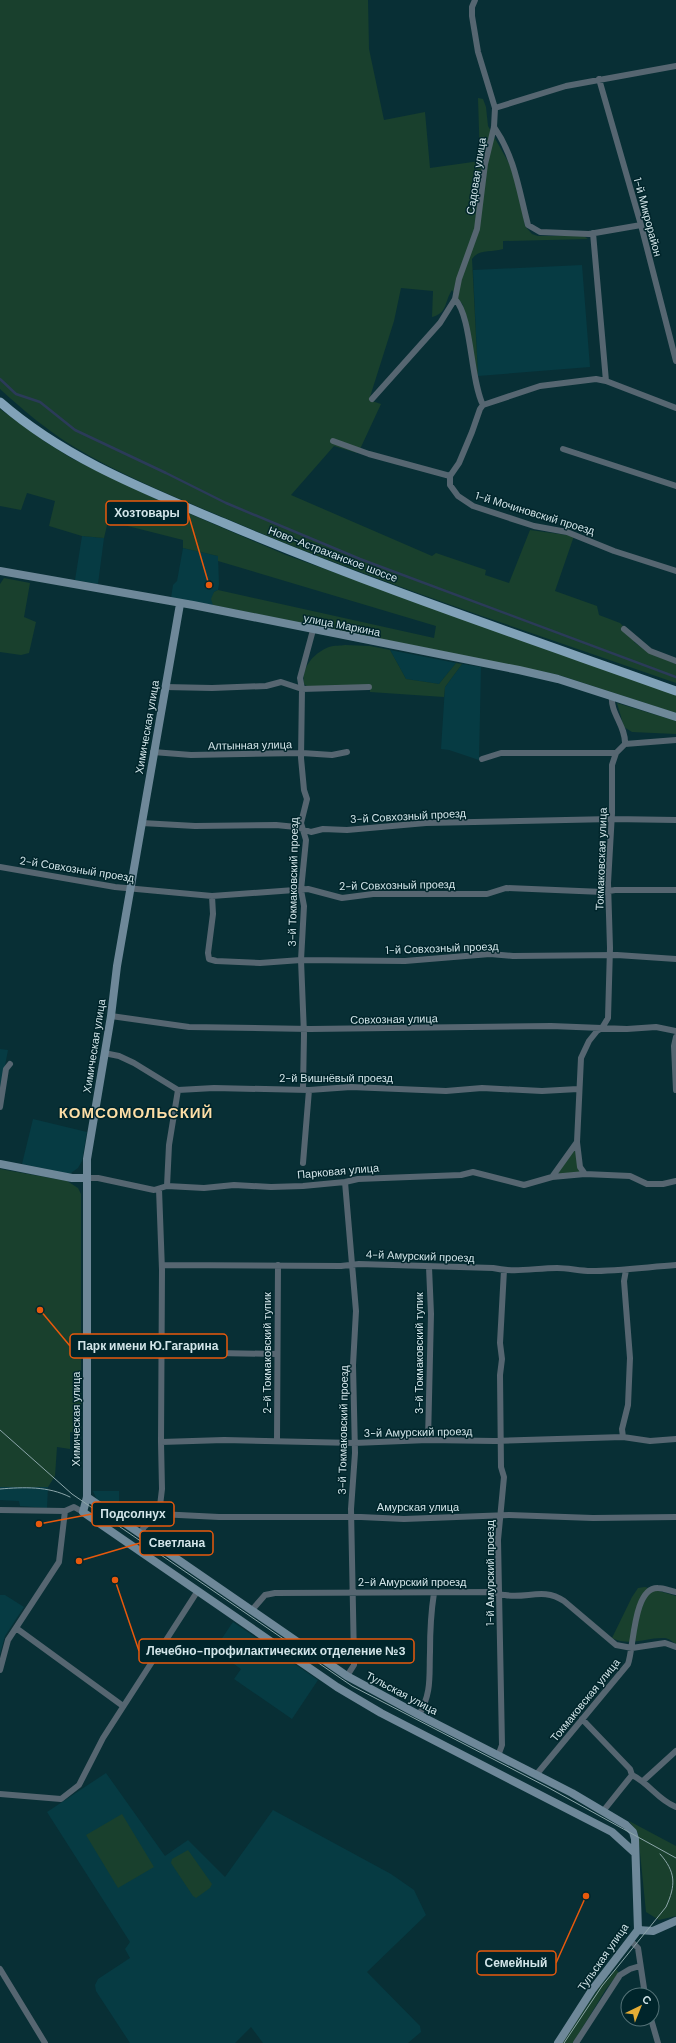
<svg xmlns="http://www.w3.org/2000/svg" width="676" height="2043" viewBox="0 0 676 2043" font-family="'DM Sans',sans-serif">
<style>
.built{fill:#063b43}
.green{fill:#19402d}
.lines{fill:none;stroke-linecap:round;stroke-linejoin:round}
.stream{stroke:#2b3b59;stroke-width:2.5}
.street{stroke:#566671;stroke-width:6}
.secondary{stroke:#6e8899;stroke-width:8}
.primary{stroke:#81a2b8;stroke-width:9}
.tram{stroke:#8ca6aa;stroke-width:1}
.labels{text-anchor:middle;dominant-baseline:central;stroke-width:3;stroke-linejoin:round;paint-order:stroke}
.street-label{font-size:11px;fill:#d2e5e9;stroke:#00252b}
.district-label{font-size:15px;font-weight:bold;letter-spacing:1px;fill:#fddea6;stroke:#00252b}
.leader{fill:none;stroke:#e8590c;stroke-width:1.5}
.callout-dot{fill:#e8590c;stroke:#00252b;stroke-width:1.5}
.callout{fill:#00252b;stroke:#e8590c;stroke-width:1.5}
.callout-label{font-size:12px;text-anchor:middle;font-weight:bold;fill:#d2e5e9}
</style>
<rect width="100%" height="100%" fill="#082f35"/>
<path class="built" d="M582 265 590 367 478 376 473 270Z
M82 536 104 538 98 584 75 580Z
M183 548 218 556 219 584 218 590 214 592 213 605 171 598 173 585 177 581Z
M390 650 456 663 439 684 406 679Z
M462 664 481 667 479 760 449 750 441 749 445 687Z
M0 1049 8 1050 0 1092Z
M33 1119 87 1132 82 1161 78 1168 71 1173H66L22 1164Z
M31 1486 48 1487 47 1508 20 1506 19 1501 0 1500V1487Z
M93 1491H119V1516L97 1500Z
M0 1595H5L24 1607 5 1636 0 1654Z
M233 1622 318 1680 292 1719 234 1679 241 1669 214 1650Z
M106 1773 165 1856 188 1840 225 1877 273 1810 391 1874 414 1890 426 1915 367 1972 420 2026 421 2032 408 2043H263L251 2027 235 2043H130L96 1991 95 1985 98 1979 130 1958 125 1949 130 1942 47 1812Z"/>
<path class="green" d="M0 0H368L369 49 384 120 425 112 430 168 480 161 478 98 483 99 486 107 488 126 510 165 519 195 525 226 532 234 538 236H584L588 239 503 241V249C491 253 480 248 472 259L478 376 463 305 452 290C444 302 448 313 432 317L433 291 401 288 394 321 369 400 381 404 361 447 357 453 334 446 291 495 432 556 436 553 486 570 485 575 509 583 530 530 574 536 555 591 597 606 599 615 620 623 636 639 634 642 649 653 676 664V683C525 630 372 581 225 518 175 497 123 476 76 448 49 432 23 410 0 389Z
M0 409 44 441 71 458 160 501 286 555 676 695V713L559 675 213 605 211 599 214 592 218 590 434 638 436 626 218 561V556L183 548V540L108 521 104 538 82 536 49 526 55 501 27 493 21 510 0 506Z
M4 578 30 583 24 617 36 622 29 653 21 655 0 652V584Z
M345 645 370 646 390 650 406 679 439 684 456 663 462 664 445 687 444 697 370 692V685L308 687 304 684C301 667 314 653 329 647 334 645 341 646 345 645Z
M617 703 676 721V734L632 732 624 727Z
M575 1149 582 1172 560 1175 558 1171Z
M0 1169 67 1181 78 1188 81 1194V1432H70V1449L57 1447 55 1476 48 1487H0Z
M645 1587 676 1596V1644C673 1642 668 1638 665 1638 647 1637 629 1647 612 1638L632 1597 638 1588Z
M122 1814 154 1867 118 1888 86 1835Z
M629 1821 676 1846V1916L659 1920 646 1912 638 1833Z
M188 1850 212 1884 210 1888 196 1898 193 1896 171 1863 172 1859Z
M616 1969 619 1973 606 1989 573 2043H562L601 1985Z"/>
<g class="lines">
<path class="stream" d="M0 379 16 394 40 402 75 430 166 473 226 503 360 559 676 677"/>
<path class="street" d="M599 79 641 225 676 361
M495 108 566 86 676 66
M494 127C515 157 519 191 528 225L540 232 589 234 641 225
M593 233 606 381
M455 299C472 317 470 379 483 405
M372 399 440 323 455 299 459 279 477 229 485 164 494 127 495 108 478 52 472 16V7L475 0
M676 408 606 381 596 379 540 386 483 405 480 409 472 432 459 463 450 476V485L458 496 473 506 534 526 567 532 614 551 676 571
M333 441 369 454 450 476
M563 449 676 486
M624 629 650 651 676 661
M165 687 212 688 266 686 281 682 302 689 369 687
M625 744 676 740
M153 752 191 755 302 753 332 755 347 752
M482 759 501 753H616
M142 823 195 826 276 825 296 827 311 832 323 829 347 830 426 823 612 819 676 820
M0 867 115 887 212 896 308 889 342 898 373 894H487L506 888 603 892 615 890H676
M212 896 213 914 208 953 209 959 216 961 260 963 301 960 405 961 490 954 513 956 617 955 676 959
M111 1016 189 1027 310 1029 551 1026 627 1029 656 1027 676 1031
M676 1037 674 1046 676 1090
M104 1053 119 1056 134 1063 178 1090 214 1088 309 1090 351 1087 446 1091 482 1088 542 1091 578 1089
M303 1089 304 1034 301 960 304 906 301 890 306 840 301 823 307 799 304 790 301 758 302 689 300 678 313 630
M0 1107 6 1069 10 1064
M577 1142 580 1167 585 1174
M303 1163 309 1090
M552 1177 577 1142 581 1058 589 1041 597 1031 602 1028 608 1018 610 948 608 883 612 813V765L616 753 625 744C626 726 610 713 612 696
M86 1178H98L154 1190 167 1186 204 1188 234 1185 271 1187 303 1186 345 1182 358 1179 461 1175 473 1172 524 1185 552 1177 585 1174 630 1176 647 1184H663L676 1181
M345 1182 356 1311 353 1365 355 1453 351 1509 354 1659V1665L347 1676
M167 1186 169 1145 178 1090
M162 1265 341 1266 359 1264 493 1268C515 1273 535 1268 557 1268 568 1268 580 1271 591 1271 618 1271 648 1267 676 1265
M162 1352 276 1354
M623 1437 622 1429 628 1405 630 1358 624 1281 626 1270
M428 1440 431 1314 429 1267
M277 1441 278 1265
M161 1442 224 1440 354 1443 428 1440 494 1441 623 1437 650 1441 676 1439
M0 1510 65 1511 74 1507 83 1512
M159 1514 219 1517H361L404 1519 509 1515 593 1518 676 1517
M140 1534 144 1527 159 1514 162 1489 161 1442 162 1270 159 1189
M252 1610 265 1595 275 1593 493 1592C497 1593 501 1595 505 1595 527 1599 543 1587 564 1601L616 1645 632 1648 665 1643 676 1647
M16 1628 123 1706
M0 1670 8 1640 59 1562 65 1511
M419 1715C432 1692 429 1677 430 1652 430 1633 431 1612 434 1593
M582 1719 630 1769 632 1775
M498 1756 502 1745 498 1540 504 1477 501 1467 500 1375 502 1359 500 1343 504 1270
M536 1775 628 1664C634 1648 633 1587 658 1588 664 1588 670 1591 676 1592
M643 1781 676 1751
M0 1794 61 1799 79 1785 103 1738 197 1592
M604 1810 632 1775C649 1783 658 1800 676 1807
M630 1940 638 1948 645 1995
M0 1969 45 2043
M651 2019 658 2043
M576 2043 620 1975 630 1969 640 1966"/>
<path class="secondary" d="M0 571 193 605 519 670 558 679 676 717
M180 604 117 966 111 1016 87 1159V1497L83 1512 337 1687 381 1713 612 1832 634 1852
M0 1164 72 1178H86
M87 1497 347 1676 419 1715 572 1793 626 1825 633 1832 635 1839 638 1930 592 1990 558 2043
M638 1930 653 1931 676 1921"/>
<path class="primary" d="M0 402C65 459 146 490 224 523 372 586 525 637 676 691"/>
<path class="tram" d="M0 1430 72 1494 352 1686 549 1788 676 1858
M0 1489C24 1487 48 1486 70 1497
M564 2043 602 1986 666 1907C676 1885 676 1872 660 1854"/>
</g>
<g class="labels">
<g class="street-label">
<text transform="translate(476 176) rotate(-81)">Садовая улица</text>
<text transform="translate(648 217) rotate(75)">1-й Микрорайон</text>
<text transform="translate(535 513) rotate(17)">1-й Мочиновский проезд</text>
<text transform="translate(333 554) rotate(21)">Ново-Астраханское шоссе</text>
<text transform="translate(342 625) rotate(11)">улица Маркина</text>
<text transform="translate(147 727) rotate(-80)">Химическая улица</text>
<text transform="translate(250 745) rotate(-1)">Алтынная улица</text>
<text transform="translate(408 816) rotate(-3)">3-й Совхозный проезд</text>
<text transform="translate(601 859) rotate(-88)">Токмаковская улица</text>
<text transform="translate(77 869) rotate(9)">2-й Совхозный проезд</text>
<text transform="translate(293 882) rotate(-89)">3-й Токмаковский проезд</text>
<text transform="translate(397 885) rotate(-1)">2-й Совхозный проезд</text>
<text transform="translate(442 948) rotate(-2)">1-й Совхозный проезд</text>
<text transform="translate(394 1019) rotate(-1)">Совхозная улица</text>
<text transform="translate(94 1046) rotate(-81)">Химическая улица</text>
<text x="336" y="1078">2-й Вишнёвый проезд</text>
<text transform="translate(338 1171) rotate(-5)">Парковая улица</text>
<text transform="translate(420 1256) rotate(2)">4-й Амурский проезд</text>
<text transform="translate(267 1353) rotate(-90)">2-й Токмаковский тупик</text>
<text transform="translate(419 1353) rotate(-90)">3-й Токмаковский тупик</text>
<text transform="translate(76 1419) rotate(-90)">Химическая улица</text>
<text transform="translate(343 1430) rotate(-89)">3-й Токмаковский проезд</text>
<text transform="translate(418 1432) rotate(-1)">3-й Амурский проезд</text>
<text x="418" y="1507">Амурская улица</text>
<text transform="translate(490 1573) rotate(-90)">1-й Амурский проезд</text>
<text x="412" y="1582">2-й Амурский проезд</text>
<text transform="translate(402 1693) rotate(28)">Тульская улица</text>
<text transform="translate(585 1700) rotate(-51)">Токмаковская улица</text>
<text transform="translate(603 1957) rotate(-55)">Тульская улица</text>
</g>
<g class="district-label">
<text x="136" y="1113">КОМСОМОЛЬСКИЙ</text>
</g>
</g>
<path class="leader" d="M209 585L188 513M40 1310L70 1346M39 1524L92 1514M79 1561L140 1543M115 1580L139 1651M586 1896L556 1963"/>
<g class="callout-dot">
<circle cx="209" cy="585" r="4"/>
<circle cx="40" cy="1310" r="4"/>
<circle cx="39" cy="1524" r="4"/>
<circle cx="79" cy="1561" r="4"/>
<circle cx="115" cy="1580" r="4"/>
<circle cx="586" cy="1896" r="4"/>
</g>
<g class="callout">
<rect x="106" y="501" width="82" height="24" rx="4"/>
<rect x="70" y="1334" width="157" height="24" rx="4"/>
<rect x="92" y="1502" width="82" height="24" rx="4"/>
<rect x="140" y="1531" width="73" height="24" rx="4"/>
<rect x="139" y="1639" width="275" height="24" rx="4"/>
<rect x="477" y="1951" width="79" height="24" rx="4"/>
</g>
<g class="callout-label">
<text x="147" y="517">Хозтовары</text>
<text x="148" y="1350">Парк имени Ю.Гагарина</text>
<text x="133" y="1518">Подсолнух</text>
<text x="177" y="1547">Светлана</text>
<text x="276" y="1655">Лечебно-профилактических отделение №3</text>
<text x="516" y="1967">Семейный</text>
</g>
<g transform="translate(640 2007) rotate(43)"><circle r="19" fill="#00252b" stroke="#547277"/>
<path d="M0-3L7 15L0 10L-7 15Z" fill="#e5ad35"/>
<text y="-6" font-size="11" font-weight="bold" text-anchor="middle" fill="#d2e5e9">С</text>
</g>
</svg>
